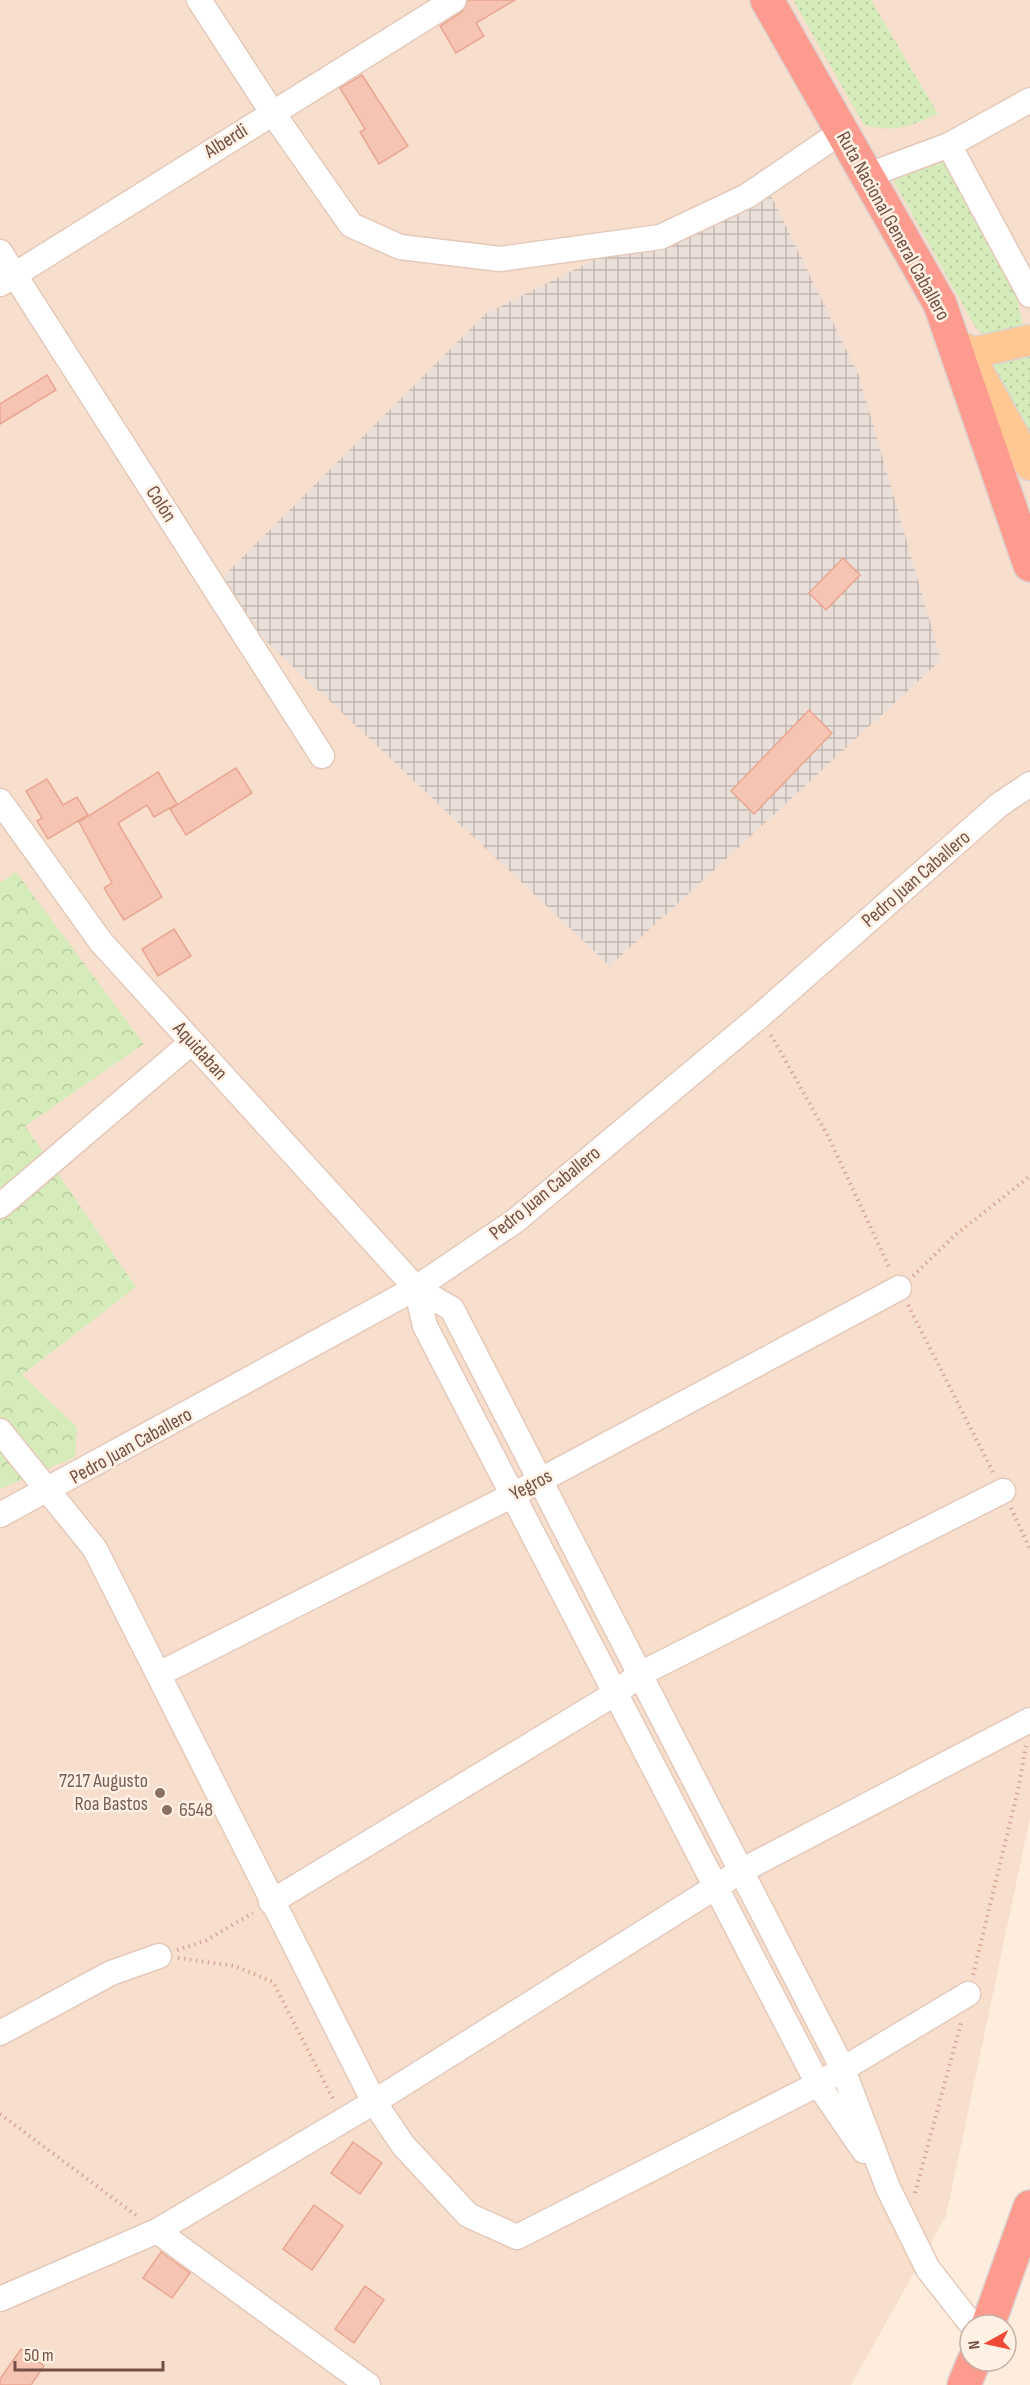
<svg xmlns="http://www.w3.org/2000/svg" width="1030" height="2385" viewBox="0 0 1030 2385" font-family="'Sofia Sans Condensed',sans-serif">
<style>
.residential{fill:#f8dfcd}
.industrial{fill:url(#industrial-grid)}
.grass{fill:url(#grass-dots)}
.forest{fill:url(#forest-crowns)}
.building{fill:#f5c4b2;stroke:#e9a791;stroke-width:1.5}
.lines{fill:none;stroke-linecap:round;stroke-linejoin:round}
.minor-casing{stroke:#e4c9bb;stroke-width:27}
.major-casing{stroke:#dbd1ce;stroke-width:33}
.highway-casing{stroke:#dbd1ce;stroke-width:36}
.path{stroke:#d9a796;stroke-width:4;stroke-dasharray:1.5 4.5;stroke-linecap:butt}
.minor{stroke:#fff;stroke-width:24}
.major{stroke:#ffc892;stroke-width:30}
.highway{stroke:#fd9c8e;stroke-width:33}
.education-dot{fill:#8d6e63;stroke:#fff1e4;stroke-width:2}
.labels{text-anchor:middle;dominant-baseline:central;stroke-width:5;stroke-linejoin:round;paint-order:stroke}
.street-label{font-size:20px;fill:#744f44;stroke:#fff1e4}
.education-label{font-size:20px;fill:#785e54;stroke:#fff1e4;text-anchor:end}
</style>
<defs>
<pattern id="industrial-grid" width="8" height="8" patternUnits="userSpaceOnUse" patternTransform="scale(1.5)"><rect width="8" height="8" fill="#eadfd9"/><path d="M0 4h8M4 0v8" fill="none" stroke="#c2b7b2"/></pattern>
<pattern id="grass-dots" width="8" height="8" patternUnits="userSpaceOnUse" patternTransform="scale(1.5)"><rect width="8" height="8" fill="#d5ebba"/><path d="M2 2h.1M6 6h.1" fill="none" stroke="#bacba1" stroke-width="1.8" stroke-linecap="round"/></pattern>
<pattern id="forest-crowns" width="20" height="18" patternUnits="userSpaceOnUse" patternTransform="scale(1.5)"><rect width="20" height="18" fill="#d5ebba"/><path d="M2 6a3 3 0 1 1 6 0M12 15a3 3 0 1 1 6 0" fill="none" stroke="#bacba1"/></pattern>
</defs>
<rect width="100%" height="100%" fill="#feecdc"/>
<path class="residential" d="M0 0H1030V1818L946 2216 851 2385H0Z"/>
<path class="industrial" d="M762 177 859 376 941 660 610 966 211 589 485 314Z"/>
<path class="grass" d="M793 0H871L938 114C910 126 895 133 864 125Z
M915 145 942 157 1016 294 1023 325 1015 330 984 335 976 328 887 169 891 154Z
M1030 351V434L993 363Z"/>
<path class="forest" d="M16 872 144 1044 25 1126 136 1287 22 1375 77 1427 75 1457 0 1489V883Z"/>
<path class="building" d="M468 0H515L476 23 484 36 456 53 440 26 462 12Z
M362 75 408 146 379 164 360 132 365 129 340 88Z
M47 375 56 390 0 424V404Z
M843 558 860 575 826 610 809 593Z
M809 710 832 733 754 814 731 791Z
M236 768 252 793 186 835 170 809Z
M158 772 177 804 154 817 147 805 118 823 162 897 124 920 104 888 112 883 79 822Z
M47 779 63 805 77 797 88 815 48 839 37 821 42 818 26 791Z
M174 929 191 956 158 976 142 949Z
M353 2142 382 2163 360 2194 331 2173Z
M314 2205 343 2226 312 2270 283 2249Z
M161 2252 190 2273 172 2298 143 2278Z
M365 2286 384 2300 354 2343 335 2329Z
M21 2349 44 2366 31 2385H0V2379Z"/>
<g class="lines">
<g class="minor-casing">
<path id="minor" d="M199 0 272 112 351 225 400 247 500 259 660 237 747 196 841 132
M949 145 1030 295
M866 176 949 145 1030 100
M0 252 322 756
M0 284 454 0
M0 801 101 942 416 1288 452 1309 842 2067 888 2188 928 2269 972 2325
M0 1206 192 1042
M416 1288 425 1326 818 2084 864 2151
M0 1431 95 1549 374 2102 403 2145 468 2215 517 2237 818 2084 968 1994
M0 1515 416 1288 515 1221 760 1016 999 805 1030 784
M159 1674 513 1495 899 1288
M271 1902 616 1693 640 1674 1003 1491
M0 2033 111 1973 159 1956
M157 2231 368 2385
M0 2299 157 2231 374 2102 741 1871 1030 1720"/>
</g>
<g class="major-casing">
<path id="major" d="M966 349 1030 465
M968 354 1030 340"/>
</g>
<g class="highway-casing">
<path id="highway" d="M767 0 940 304 1030 565
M988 2325 1030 2207
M964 2385 974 2361"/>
</g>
<path class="path" d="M771 1035 829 1138 890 1269
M913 1276 954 1236 1030 1176
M908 1305 993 1472
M1011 1508 1030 1549
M177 1950 205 1941 253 1913
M178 1958 235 1966 273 1982 334 2101
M973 1975 1018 1790 1026 1746
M0 2114 137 2216
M915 2193 961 2023"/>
<use href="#minor" class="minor"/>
<use href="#major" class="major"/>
<use href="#highway" class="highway"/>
</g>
<g class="education-dot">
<circle cx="160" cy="1793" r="6"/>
<circle cx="167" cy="1810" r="6"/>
</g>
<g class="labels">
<g class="street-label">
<text transform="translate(226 141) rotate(-32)">Alberdi</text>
<text transform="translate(893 226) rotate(61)">Ruta Nacional General Caballero</text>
<text transform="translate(161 504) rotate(57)">Colón</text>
<text transform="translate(916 879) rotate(-41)">Pedro Juan Caballero</text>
<text transform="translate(200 1051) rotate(48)">Aquidaban</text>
<text transform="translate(545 1193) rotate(-39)">Pedro Juan Caballero</text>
<text transform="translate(131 1446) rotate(-29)">Pedro Juan Caballero</text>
<text transform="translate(531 1485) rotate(-28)">Yegros</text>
</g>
<g class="education-label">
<text x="148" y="1781">7217 Augusto<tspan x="148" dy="23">Roa Bastos</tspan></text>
<text x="179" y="1810" text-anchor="start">6548</text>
</g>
</g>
<g transform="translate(988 2343) rotate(262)"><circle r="28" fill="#fff1e4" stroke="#c7b0a4" stroke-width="1.5"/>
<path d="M0-4.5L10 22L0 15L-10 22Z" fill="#f14937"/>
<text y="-9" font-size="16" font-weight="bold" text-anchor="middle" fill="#744f44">N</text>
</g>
<path d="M15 2361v9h148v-9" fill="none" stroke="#744f44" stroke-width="3"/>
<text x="24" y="2361" font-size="18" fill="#744f44" stroke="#fff1e4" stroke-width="4.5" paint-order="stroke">50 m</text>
</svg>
